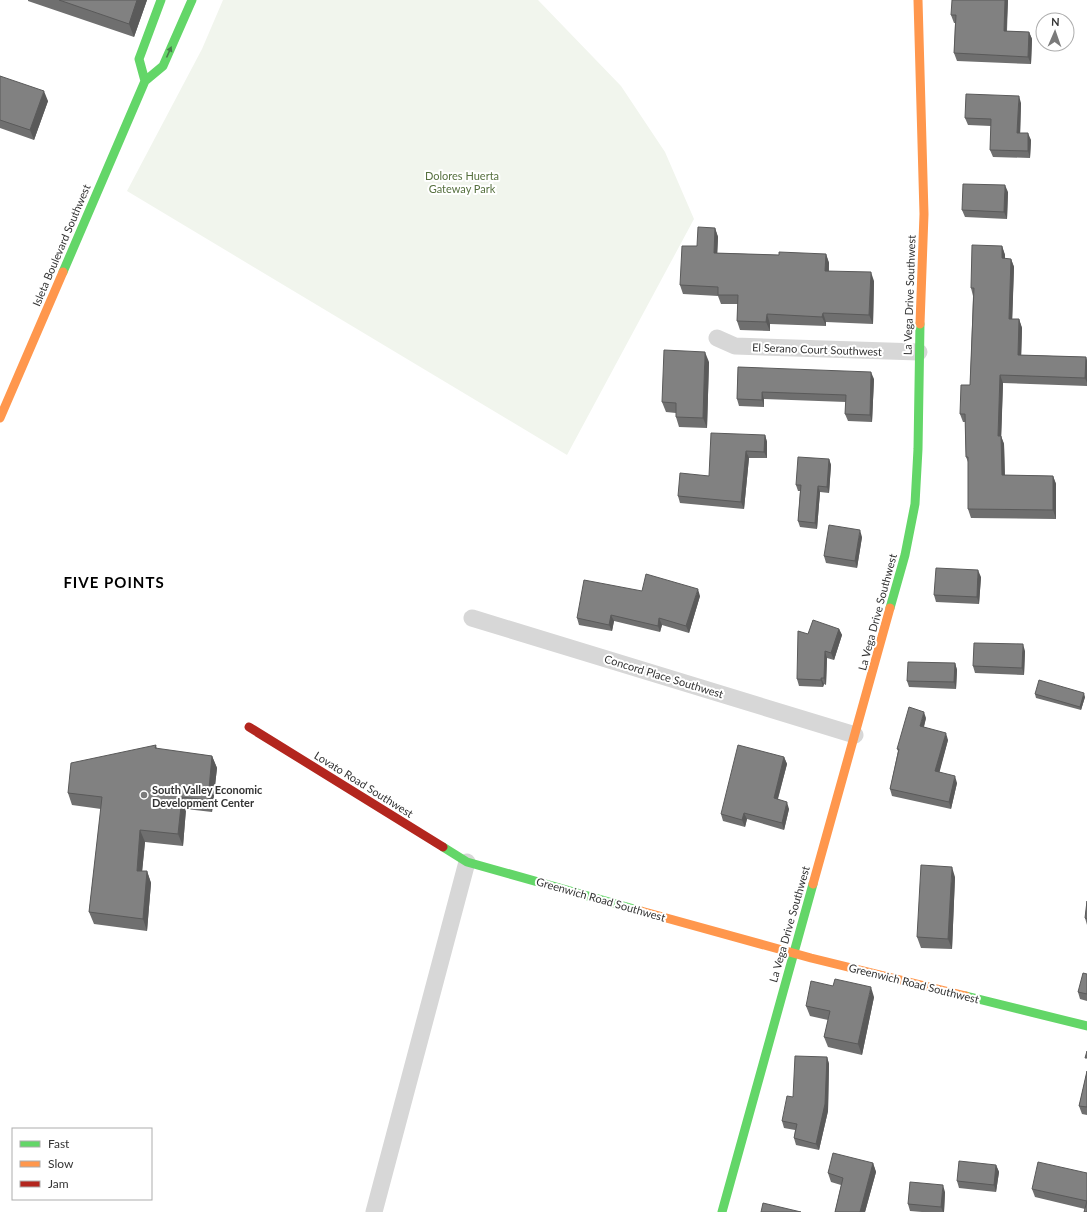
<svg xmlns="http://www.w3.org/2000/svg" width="1087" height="1212" viewBox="0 0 1087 1212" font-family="Lato,sans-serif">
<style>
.green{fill:#f1f5ed}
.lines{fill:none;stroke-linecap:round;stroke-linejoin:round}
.street{stroke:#d7d7d7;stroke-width:17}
.fast{stroke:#63d668;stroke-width:9}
.slow{stroke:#ff974d;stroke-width:9}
.jam{stroke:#b3261e;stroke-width:9}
.wall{fill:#6f6f6f}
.shaded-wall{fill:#5a5a5a}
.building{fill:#818181;stroke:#5a5a5a}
.oneway{fill:#497c4b}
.poi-dot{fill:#7a7a7a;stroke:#fff;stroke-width:1.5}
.labels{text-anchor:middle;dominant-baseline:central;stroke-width:4;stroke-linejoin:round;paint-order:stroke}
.park-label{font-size:11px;fill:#56703f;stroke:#fff}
.street-label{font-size:11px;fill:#333;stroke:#fff}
.poi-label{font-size:11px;font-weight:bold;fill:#333;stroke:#fff;text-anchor:start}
.district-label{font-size:15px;font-weight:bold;letter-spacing:1px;fill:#000;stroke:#fff}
</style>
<rect width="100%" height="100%" fill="#fff"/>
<path class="green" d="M223 0H538L621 86 665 152 694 219 567 455 127 191 202 49Z"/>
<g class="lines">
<path class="street" d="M717 338 735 346 919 352
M472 618 855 735
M374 1212 467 862"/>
<path class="fast" d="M145 81 139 59 161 0
M63 272 145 81 163 66 192 0
M890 608 905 555 915 504 918 449 920 324
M443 847 467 862 641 911
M966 996 1087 1026
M722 1212 813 884"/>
<path class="slow" d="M918 0 924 214 920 324
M0 418 63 272
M813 884 890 608
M641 911 811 958 966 996"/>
<path class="jam" d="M249 727 443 847"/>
</g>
<path class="wall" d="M28 0H147L134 37 28 1Z
M1008 0 1007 31 1029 32 1032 39 1031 64 957 61 954 53 955 23H954L951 15Z
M0 76 48 101 34 140 0 128Z
M1021 103 1020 133 1031 140 1030 158 993 157 990 150 991 126 968 125 965 118Z
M1008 192 1007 219 965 217 962 210Z
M715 228 718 237 717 253 779 255 826 254 829 263V271L874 281 873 324 826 322V326L770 324V331L740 330 737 321 738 304H721L718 296 683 294 680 285 697 246Z
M1002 246 1005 255V259H1011L1014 267 1012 319H1019L1022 328 1021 355 1086 357 1087 361V386L1003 383 1001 436 1004 444 1005 475 1053 476 1056 484V519L971 518 968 509V462L966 457 965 422H963L960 414 970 385 973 296 971 288Z
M709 362 707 428 679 427 676 417V413L666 412 662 402Z
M738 367 874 379 872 422 848 421 845 414 846 402 764 399V407L739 406 737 399Z
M765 435 767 442V458H749L744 509 680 503 678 496 709 476Z
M829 459 831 465 829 493 820 492 817 529 800 527 798 521 800 491H798L796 485Z
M862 537 857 568 826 563 824 556Z
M981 577 979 604 936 602 934 595Z
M642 591 700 596 689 633 662 625 660 632 614 621 612 631 579 625 577 618Z
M839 629 842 635 834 660 827 658 826 685 824 684 823 687 799 686 797 679 808 634Z
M1025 651 1024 675 975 673 973 666Z
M955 663 957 670 956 689 909 687 907 681Z
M1035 694 1085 697 1081 710 1036 698Z
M926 718 924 727 948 740 939 772 957 783 951 809 892 796 890 789 898 751 897 749Z
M156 745 157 749 212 756 217 768 212 812 186 809 183 846 145 842 142 871H147L151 883 147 931 94 924 89 912 101 809 72 805 68 793Z
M784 757 787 764 778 799 789 809 784 830 747 819 745 827 723 821 721 814Z
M955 877 952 949 921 948 917 937Z
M1087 901V925L1085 918Z
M1087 974V1001L1080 999 1078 992Z
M874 997 862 1055 828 1047 824 1037 828 1020 810 1016 806 1006Z
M827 1057 829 1064 828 1111 819 1150 796 1145 794 1138 795 1130 784 1128 782 1121 793 1097Z
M1087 1071V1115L1082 1114 1079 1106Z
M873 1163 876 1172 865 1212H835L841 1185 831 1182 828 1173Z
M996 1165 999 1172 996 1192 959 1188 957 1181Z
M1087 1173V1212L1085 1209 1035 1197 1032 1189Z
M945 1192 944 1212H922L910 1211 908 1204Z"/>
<path class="shaded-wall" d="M137 0H147L134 37 129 24Z
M1005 0H1008L1006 38 1004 31Z
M1029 32 1032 39 1031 64 1028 57Z
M44 91 48 101 34 140 30 130Z
M1019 96 1021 103 1020 139 1017 133Z
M1028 133 1031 140 1030 158 1028 151Z
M1005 185 1008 192 1007 219 1004 212Z
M715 228 718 237 717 262 714 253Z
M1002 246 1005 255V267L1002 258Z
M826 254 829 263 828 280 825 271Z
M1011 259 1014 267 1012 327 1009 319Z
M871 272 874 281 873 324 869 315Z
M823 313 826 322V326L822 317Z
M767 314 770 324V331L766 322Z
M1019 319 1022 328 1021 364 1018 355Z
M705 352 709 362 707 428 703 418Z
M1086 357 1087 361V383L1085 378Z
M871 372 874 379 872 422 870 415Z
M1000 375 1003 383 1001 444 998 436Z
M762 392 764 399V407L762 400Z
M765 435 767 442V458L764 452Z
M1001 436 1004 444 1005 484 1002 475Z
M746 451 749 458 744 509 741 502Z
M829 459 831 465 829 493 827 487Z
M1053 476 1056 484V519L1053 510Z
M818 486 820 492 817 529 815 523Z
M860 530 862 537 857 568 855 561Z
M978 570 981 577 979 604 977 597Z
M698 589 700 596 689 633 686 626Z
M611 615 614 621 612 631 609 625Z
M659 618 662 625 660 632 658 626Z
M839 629 842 635 834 660 831 653Z
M1023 644 1025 651 1024 675 1022 668Z
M825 651 827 658 826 685 824 678Z
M955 663 957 670 956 689 954 682Z
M821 678 824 684 823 687 821 680Z
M1084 693 1085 697 1081 710 1080 707Z
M924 712 926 718 922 733 920 726Z
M946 733 948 740 938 778 935 771Z
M212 756 217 768 212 812 208 800Z
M784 757 787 764 776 805 774 798Z
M955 776 957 783 951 809 949 802Z
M182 797 186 809 183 846 178 834Z
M787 802 789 809 784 830 782 823Z
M744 813 747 819 745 827 742 820Z
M140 830 145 842 141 883 137 871Z
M952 867 955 877 952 949 948 939Z
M147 871 151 883 147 931 143 919Z
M871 987 874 997 862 1055 858 1044Z
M827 1057 829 1064 828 1111 819 1150 816 1144Z
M873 1163 876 1172 865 1212H860Z
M996 1165 999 1172 996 1192 994 1185Z
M943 1185 945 1192 944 1212H943L941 1207Z"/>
<path class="building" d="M59 0H137L129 24Z
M952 0H1005L1004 31 1029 32 1028 57 954 53 956 15H951Z
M0 76 44 91 30 130 0 120Z
M966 94 1019 96 1017 133H1028V151L990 150 991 119 965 118Z
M963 184 1005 185 1004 212 962 210Z
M698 227 715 228 714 253 779 255V252L826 254 825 271 871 272 869 315 823 313 822 317 767 314 766 322 737 321 738 295H718V287L680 285 682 246H697Z
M972 245 1002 246V258L1011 259 1009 319H1019L1018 355 1086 357 1085 378 1000 375 998 436H1001L1002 475 1053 476V510L968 509V457H966L965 414H960L961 385H970L974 288H971Z
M664 350 705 352 703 418 676 417V403L662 402Z
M738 367 871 372 870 415 845 414 846 395 762 392V400L737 399Z
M711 433 765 435 764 452 746 451 741 502 678 496 680 473 709 476Z
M798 457 829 459 827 487 818 486 815 523 798 521 801 485H796Z
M829 525 860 530 855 561 824 556Z
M936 568 978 570 977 597 934 595Z
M646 574 698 589 686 626 659 618 658 626 611 615 609 625 577 618 584 580 642 591Z
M813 620 839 629 831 653 825 651 824 678H821V680L797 679 798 631 808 634Z
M974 643 1023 644 1022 668 973 666Z
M908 662 955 663 954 682 907 681Z
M1039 680 1084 693 1080 707 1035 694Z
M909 707 924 712 920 726 946 733 935 771 955 776 949 802 890 789 899 749H897Z
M156 745 155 748 212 756 208 800 182 797 178 834 140 830 137 871H147L143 919 89 912 102 797 68 793 71 763Z
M738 745 784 757 774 798 787 802 782 823 744 813 742 820 721 814Z
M921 865 952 867 948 939 917 937Z
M1087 901V919L1085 918Z
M1083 973 1087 974V994L1078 992Z
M835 979 871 987 858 1044 824 1037 830 1011 806 1006 811 981 833 986Z
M1087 1051V1058H1085Z
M795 1056 827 1057 825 1104 816 1144 794 1138 797 1124 782 1121 787 1096 793 1097Z
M1087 1071V1107L1079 1106Z
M833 1153 873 1163 860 1212H861H835L843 1178 828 1173Z
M959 1161 996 1165 994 1185 957 1181Z
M1038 1162 1087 1173V1212H1084L1087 1201 1032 1189Z
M910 1182 943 1185 941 1207 908 1204Z
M763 1203 801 1212H761Z"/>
<defs><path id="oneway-solid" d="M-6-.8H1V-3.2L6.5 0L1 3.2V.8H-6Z"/></defs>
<use class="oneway" href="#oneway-solid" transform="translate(169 52) rotate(-66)"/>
<circle class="poi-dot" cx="144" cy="795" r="4"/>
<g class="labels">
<g class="park-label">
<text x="462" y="175">Dolores Huerta<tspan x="462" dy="13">Gateway Park</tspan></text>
</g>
<g class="street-label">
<text transform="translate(61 245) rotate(-67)">Isleta Boulevard Southwest</text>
<text transform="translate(909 295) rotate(-88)">La Vega Drive Southwest</text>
<text transform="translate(817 349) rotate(2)">El Serano Court Southwest</text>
<text transform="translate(877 612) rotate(-75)">La Vega Drive Southwest</text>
<text transform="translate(664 676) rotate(17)">Concord Place Southwest</text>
<text transform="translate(364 784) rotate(32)">Lovato Road Southwest</text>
<text transform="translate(601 899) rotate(16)">Greenwich Road Southwest</text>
<text transform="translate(789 924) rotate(-74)">La Vega Drive Southwest</text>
<text transform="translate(914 983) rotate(14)">Greenwich Road Southwest</text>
</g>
<g class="poi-label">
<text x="152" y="789">South Valley Economic<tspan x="152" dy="13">Development Center</tspan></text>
</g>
<g class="district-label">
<text x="114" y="582">FIVE POINTS</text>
</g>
</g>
<rect x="12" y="1128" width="140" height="72" fill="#ffffff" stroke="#adadad"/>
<rect x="20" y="1141" width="20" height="6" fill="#63d668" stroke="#adadad"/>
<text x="48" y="1148" font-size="12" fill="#333333">Fast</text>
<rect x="20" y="1161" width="20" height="6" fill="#ff974d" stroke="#adadad"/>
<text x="48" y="1168" font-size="12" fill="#333333">Slow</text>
<rect x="20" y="1181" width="20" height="6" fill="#b3261e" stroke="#adadad"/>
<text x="48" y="1188" font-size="12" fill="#333333">Jam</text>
<g transform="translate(1055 32) rotate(2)"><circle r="19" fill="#ffffff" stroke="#adadad"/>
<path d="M0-3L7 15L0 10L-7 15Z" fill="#7a7a7a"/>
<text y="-6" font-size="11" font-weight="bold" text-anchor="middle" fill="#333333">N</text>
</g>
</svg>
